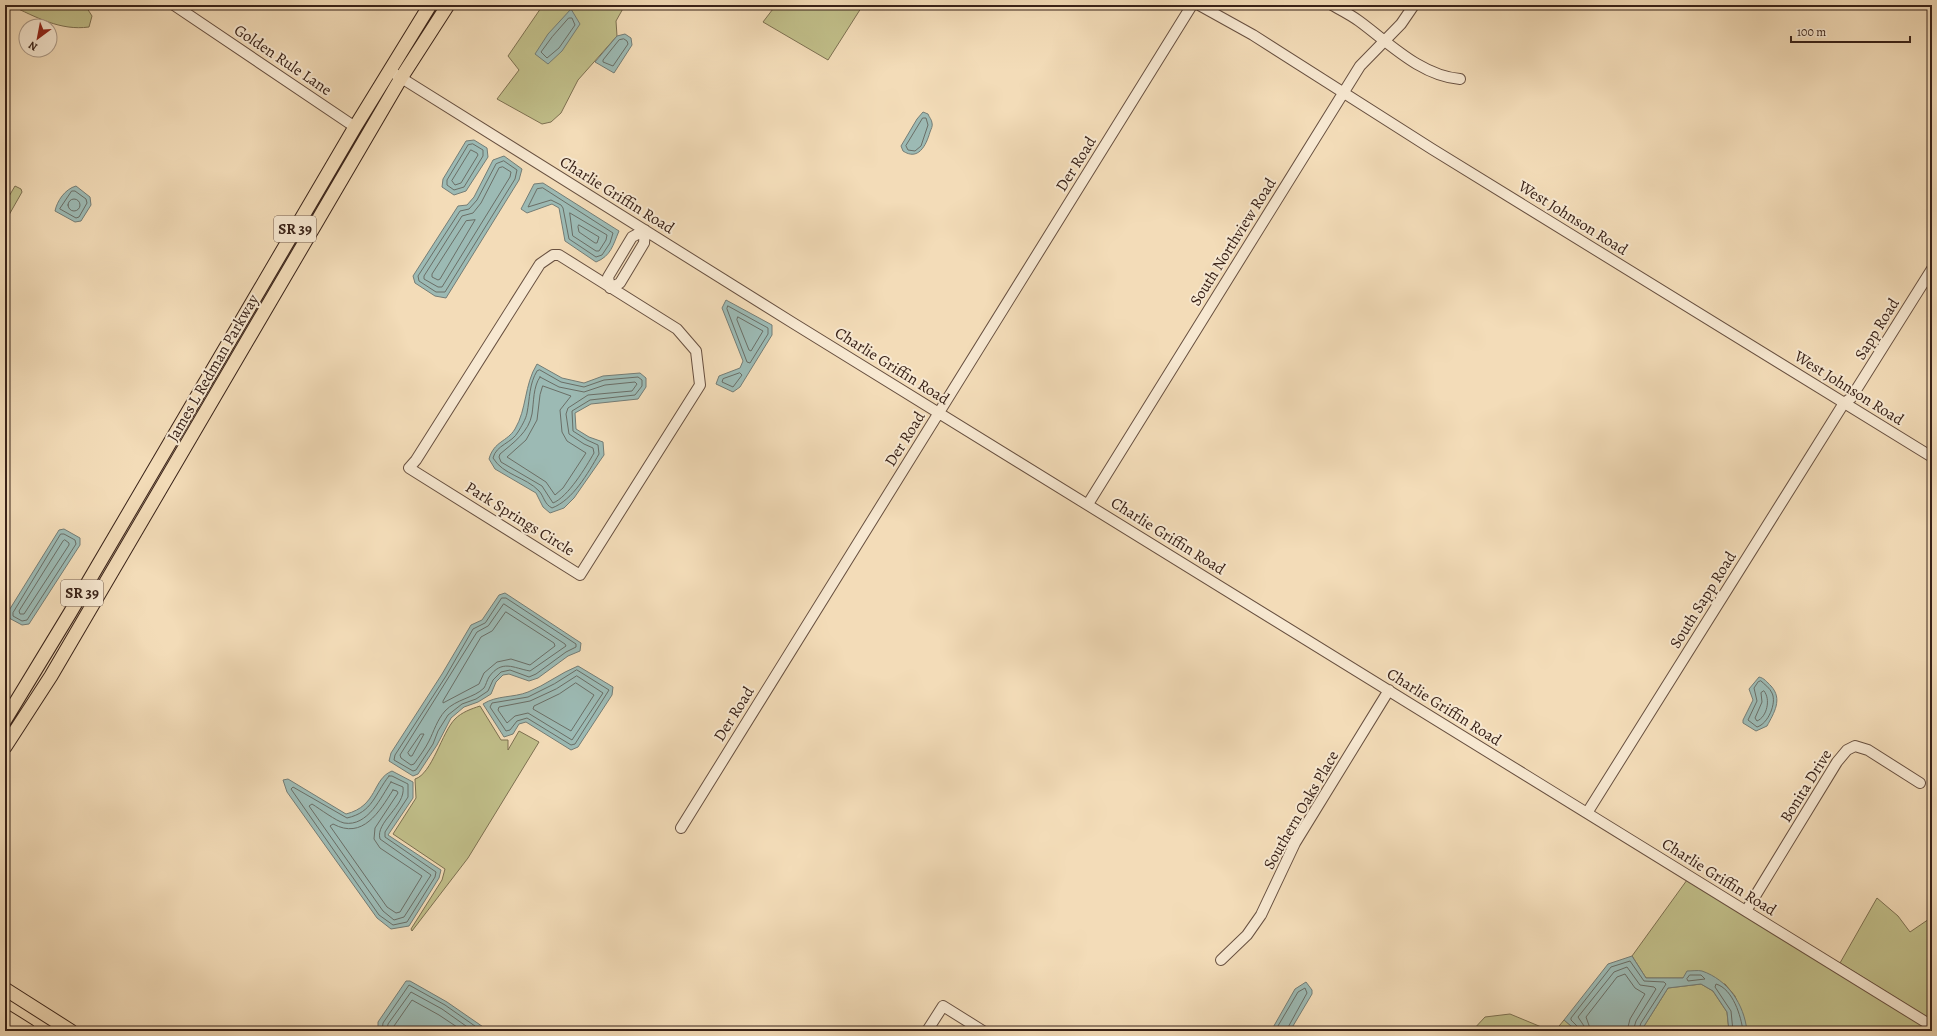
<svg xmlns="http://www.w3.org/2000/svg" width="1937" height="1036" viewBox="0 0 1937 1036" font-family="Alegreya,serif">
<style>
.green{fill:#c1bf8a;stroke:#7d7051}
.water{fill:#9cbab4;stroke:#747d76}
.lines{fill:none;stroke-linecap:round;stroke-linejoin:round}
.shore{stroke:#6a6e66;stroke-width:1}
.minor-casing{stroke:#685040;stroke-width:12}
.major-casing{stroke:#392218;stroke-width:15}
.minor{stroke:#f7e8d1;stroke-width:10}
.major{stroke:#f3dcb8;stroke-width:13}
.labels{text-anchor:middle;dominant-baseline:central;stroke-width:4;stroke-linejoin:round;paint-order:stroke}
.shield{fill:#f7e8d1;stroke:#725d50;stroke-width:1}
.shield-label{font-size:15px;font-weight:bold;fill:#392218}
.street-label{font-size:16px;fill:#392218;stroke:#f7e8d1}
</style>
<rect width="100%" height="100%" fill="#f3dcb8"/>
<filter id="stains"><feTurbulence type="fractalNoise" baseFrequency=".005" numOctaves="4"/><feColorMatrix values="0 0 0 0 .2 0 0 0 0 .09 0 0 0 0 .02 0 0 0 .5 -.17"/></filter>
<radialGradient id="worn" r=".72"><stop offset=".6" stop-color="#630" stop-opacity="0"/><stop offset="1" stop-color="#630" stop-opacity=".3"/></radialGradient>
<path class="green" d="M10 5H85L92 16 89 27C60 31 36 17 10 5Z
M543 5H625L616 21 617 36 578 80 561 113 551 122 542 124 497 99 519 70 508 56Z
M776 5H863L828 60 763 22Z
M15 186 21 189 22 192 5 222V203Z
M480 706 501 740H508V750L519 731 539 742 468 858 412 931 411 929 442 880 445 869 393 834 416 798 415 779C432 774 442 732 455 719 462 712 471 709 480 706Z
M1687 880 1931 1031H1747L1735 996 1725 984 1683 978H1646L1632 956Z
M1877 898 1898 916 1910 932 1932 917V1020L1840 963Z
M1701 984 1713 991 1727 1012 1729 1031H1641L1668 988Z
M1510 1014 1551 1031H1472L1485 1017Z
M1564 1020 1577 1031H1555Z"/>
<path class="water" d="M571 9 580 24 562 51 548 64 535 54 548 34Z
M625 34 631 38 632 45 614 73 595 62 617 36Z
M923 112 928 114C929 117 932 120 932 123 933 126 931 129 930 132 926 146 918 161 903 151L901 146 917 119Z
M474 140 487 148 488 157 466 191 454 195 442 187 443 179 466 141Z
M504 156 522 169 519 180 446 298 435 296 415 283 413 276 458 206 467 205 474 197 493 160Z
M543 183 619 231C613 245 611 256 596 262L565 241 559 208 552 204 527 213 521 209 534 184Z
M76 186 90 197 91 205 81 221 75 222 55 211C57 201 65 189 76 186Z
M726 300 772 325V335L740 387 733 392 716 384 719 376 740 368 743 361 722 308Z
M537 364 562 378 584 383 603 376 640 373 646 378V387L638 399 591 404 575 413 576 429 589 437 603 442 604 455 574 498 564 508 550 513 543 507 536 493 495 469 489 459C494 441 507 442 515 429 527 409 524 385 537 364Z
M64 529 80 538V545L29 624 22 625 9 618 8 612 59 530Z
M505 593 581 643 580 651 568 656 538 678 529 681 509 674 503 675 496 682 491 694 478 702 464 707 451 718 437 745 418 774 413 776 389 761 391 753 442 674 471 625 482 620 499 595Z
M578 666 613 687 612 695 578 747 571 750 526 722 519 724 513 734 504 737 483 704C497 695 513 698 528 692 546 685 560 673 578 666Z
M1759 677C1764 678 1767 682 1771 686 1783 699 1774 713 1767 726L1756 731 1743 723V720L1753 700 1749 689Z
M392 771 413 782V798L388 835 441 870 439 878 409 926 391 929 377 918 287 792 283 780 288 779 346 814C378 806 372 779 392 771Z
M1632 956 1646 978H1683L1687 971C1692 971 1698 970 1702 971 1728 980 1744 1004 1747 1031H1729L1727 1012 1713 991 1701 984 1668 988 1641 1031H1577L1564 1020 1608 964Z
M406 981H410L447 1002 489 1031H378V1022Z
M1306 982 1312 990V994L1290 1031H1271L1295 989Z"/>
<g class="lines">
<path class="shore" d="M569 18H572L575 25 559 48 547 58 541 52 552 37Z
M624 39 627 41 628 44 613 66 603 62V60L619 40Z
M923 118H926L928 125 921 146 915 151 908 150 906 146Z
M473 144 483 150V156L464 187 454 190 447 185V180L468 145Z
M471 150 477 153 478 155 461 183 455 185 452 181Z
M504 161 517 170 515 179 445 292H436L419 281 418 276 460 211 469 209 477 200 496 164Z
M503 167 511 172 510 177 442 287H438L424 279V276L462 216 473 213 481 203 499 168Z
M543 188 613 233 610 243 602 255 596 257 569 239 563 208 561 205 551 200 528 207 537 189Z
M72 191H75L86 199 87 203 79 217 76 218 60 209Z
M68 205a6 6 0 1 1 12 0a6 6 0 1 1-12 0Z
M570 213 607 235 606 240 599 251H596L573 236Z
M475 220 440 279 438 280 432 277V274L466 221Z
M579 225 599 237 597 243H595L579 232 578 227Z
M728 306 768 328V334L750 363 747 362 727 309Z
M738 317 763 331 751 351 749 350 737 320Z
M540 370 561 382 584 387 604 380 638 377 642 380V386L635 395 590 400 572 411 573 431 587 440 598 445 599 454C588 473 573 500 552 508 544 504 544 496 539 491 526 477 503 475 493 458 496 445 512 443 518 432 521 427 526 419 527 413 530 398 529 384 537 371Z
M740 373 742 375 733 387 722 382 723 379Z
M540 377 559 387 584 392 605 385 635 382 637 384 632 391 588 395 568 408 566 414 569 434 584 444 593 448 594 453C586 467 568 497 553 503L542 486 501 462 499 457 500 454C513 443 529 432 532 414 534 401 533 387 540 377Z
M543 386 571 396 560 410 562 432 567 441 586 453 563 488 555 495 546 482 507 457 526 440 537 420 540 395Z
M61 534H64L75 540 76 544 27 620 22 621 13 616V613Z
M65 540 69 543V545L24 614H20L19 611 63 541Z
M502 598H506L576 644V647L566 652 536 674 529 677 510 670 501 672 493 680 488 691 476 699 462 704 448 715 438 731 433 744 416 770 413 771 394 760 395 755 446 676 473 629 485 623Z
M504 604 565 644 566 646 530 671C513 668 502 659 489 677 487 680 486 685 484 688 474 698 456 699 445 711 437 720 434 731 429 741 425 749 419 757 414 764L411 765 401 758 400 755 477 632 488 626Z
M506 612 554 643 555 646 530 665 511 659 497 662 484 673 479 684 443 703V701L481 637 492 631Z
M577 670 609 690 575 744 571 745 527 718 517 721 510 730 506 731 490 707 492 703 528 697 554 684Z
M577 676 603 693 572 740 528 713 515 716 507 723 498 710 499 707 530 701 556 689Z
M1761 681C1764 684 1770 688 1772 693 1777 703 1768 724 1757 727L1748 720 1757 701 1754 688 1758 682Z
M576 683 594 695 571 731 533 709 534 706 559 694Z
M1764 691C1771 699 1767 717 1757 721L1755 718 1762 702 1761 693Z
M421 734H424L412 756H410L408 753Z
M389 776H392L408 784V797L385 832V837L436 872 435 877 407 922 393 925 379 915 291 789 293 787 347 818C373 812 374 795 389 776Z
M391 782 403 787C406 806 375 822 380 839L431 875 404 917 394 920 383 911 309 806 312 804C320 809 336 821 344 823 368 827 381 797 391 782Z
M393 790 397 791 398 793 375 828 374 839 380 848 422 876 400 912 396 913 387 907 330 826 333 824C363 840 379 812 393 790Z
M1690 975H1701L1705 979 1688 981 1687 979Z
M382 1031 383 1023 409 985 445 1005 482 1031
M387 1031 388 1024 411 992 442 1009 473 1031
M393 1031 394 1026 412 1000 439 1015 463 1031
M1275 1031 1298 992 1305 988 1307 993 1286 1031
M1580 1031 1578 1027 1571 1020V1018L1611 967 1630 961 1644 981 1664 982 1666 984 1641 1023 1638 1031
M1585 1031 1584 1026 1578 1017 1614 972 1627 967 1640 985 1654 987 1656 989 1636 1021 1633 1031
M1591 1031 1586 1017 1617 977 1625 974 1635 988 1645 994 1630 1019 1627 1031
M1733 1031 1731 1011 1715 987 1716 984C1733 989 1741 1016 1743 1031"/>
<g class="minor-casing">
<path id="minor" d="M174 5 355 127
M1199 5 1253 35 1432 149 1932 457
M1332 5C1341 10 1351 15 1359 21 1389 43 1421 76 1460 79
M395 74 793 323 1932 1026
M645 230 644 243 620 283 610 288 608 277 632 237Z
M553 255H559L677 329 696 351 700 385 580 575 409 468 416 460 540 264Z
M1088 504 1360 66 1401 24 1414 5
M1587 813 1844 403 1851 398 1932 269
M681 828 1192 5
M1746 911 1837 762 1847 750 1855 746 1868 750 1920 783
M1221 960 1247 935 1261 915 1295 843 1389 690
M927 1031 943 1006 983 1031"/>
</g>
<g class="major-casing">
<path id="major" d="M5 720 70 613 355 127 430 5
M5 747 51 676 401 78 448 5
M5 989 71 1031
M5 1016 29 1031"/>
</g>
<use href="#minor" class="minor"/>
<use href="#major" class="major"/>
</g>
<g class="labels">
<g class="shield">
<rect x="274" y="216" width="42" height="26" rx="3"/>
<rect x="61" y="580" width="42" height="26" rx="3"/>
</g>
<g class="shield-label">
<text x="295" y="229">SR 39</text>
<text x="82" y="593">SR 39</text>
</g>
<g class="street-label">
<text transform="translate(283 60) rotate(34)">Golden Rule Lane</text>
<text transform="translate(1076 164) rotate(-58)">Der Road</text>
<text transform="translate(617 195) rotate(32)">Charlie Griffin Road</text>
<text transform="translate(1573 218) rotate(32)">West Johnson Road</text>
<text transform="translate(1233 242) rotate(-58)">South Northview Road</text>
<text transform="translate(1877 329) rotate(-58)">Sapp Road</text>
<text transform="translate(892 366) rotate(32)">Charlie Griffin Road</text>
<text transform="translate(213 368) rotate(-60)">James L Redman Parkway</text>
<text transform="translate(1849 388) rotate(32)">West Johnson Road</text>
<text transform="translate(905 439) rotate(-58)">Der Road</text>
<text transform="translate(520 519) rotate(32)">Park Springs Circle</text>
<text transform="translate(1168 536) rotate(32)">Charlie Griffin Road</text>
<text transform="translate(1703 600) rotate(-58)">South Sapp Road</text>
<text transform="translate(1444 707) rotate(32)">Charlie Griffin Road</text>
<text transform="translate(734 714) rotate(-58)">Der Road</text>
<text transform="translate(1806 786) rotate(-58)">Bonita Drive</text>
<text transform="translate(1301 810) rotate(-60)">Southern Oaks Place</text>
<text transform="translate(1719 877) rotate(32)">Charlie Griffin Road</text>
</g>
</g>
<rect width="1937" height="1036" fill="none" stroke="#f3dcb8" stroke-width="20"/>
<rect x="6" y="6" width="1925" height="1024" fill="none" stroke="#392218" stroke-width="2"/>
<rect x="10" y="10" width="1917" height="1016" fill="none" stroke="#392218"/>
<g transform="translate(38 38) rotate(212)"><circle r="19" fill="#f7e8d1" stroke="#ab9987"/>
<path d="M0-3L7 15L0 10L-7 15Z" fill="#8f2418"/>
<text y="-6" font-size="11" font-weight="bold" text-anchor="middle" fill="#392218">N</text>
</g>
<path d="M1791 36v6h119v-6" fill="none" stroke="#392218" stroke-width="2"/>
<text x="1797" y="36" font-size="12" fill="#392218" stroke="#f7e8d1" stroke-width="3" paint-order="stroke">100 m</text>
<rect width="100%" height="100%" filter="url(#stains)"/>
<rect width="100%" height="100%" fill="url(#worn)"/>
</svg>
